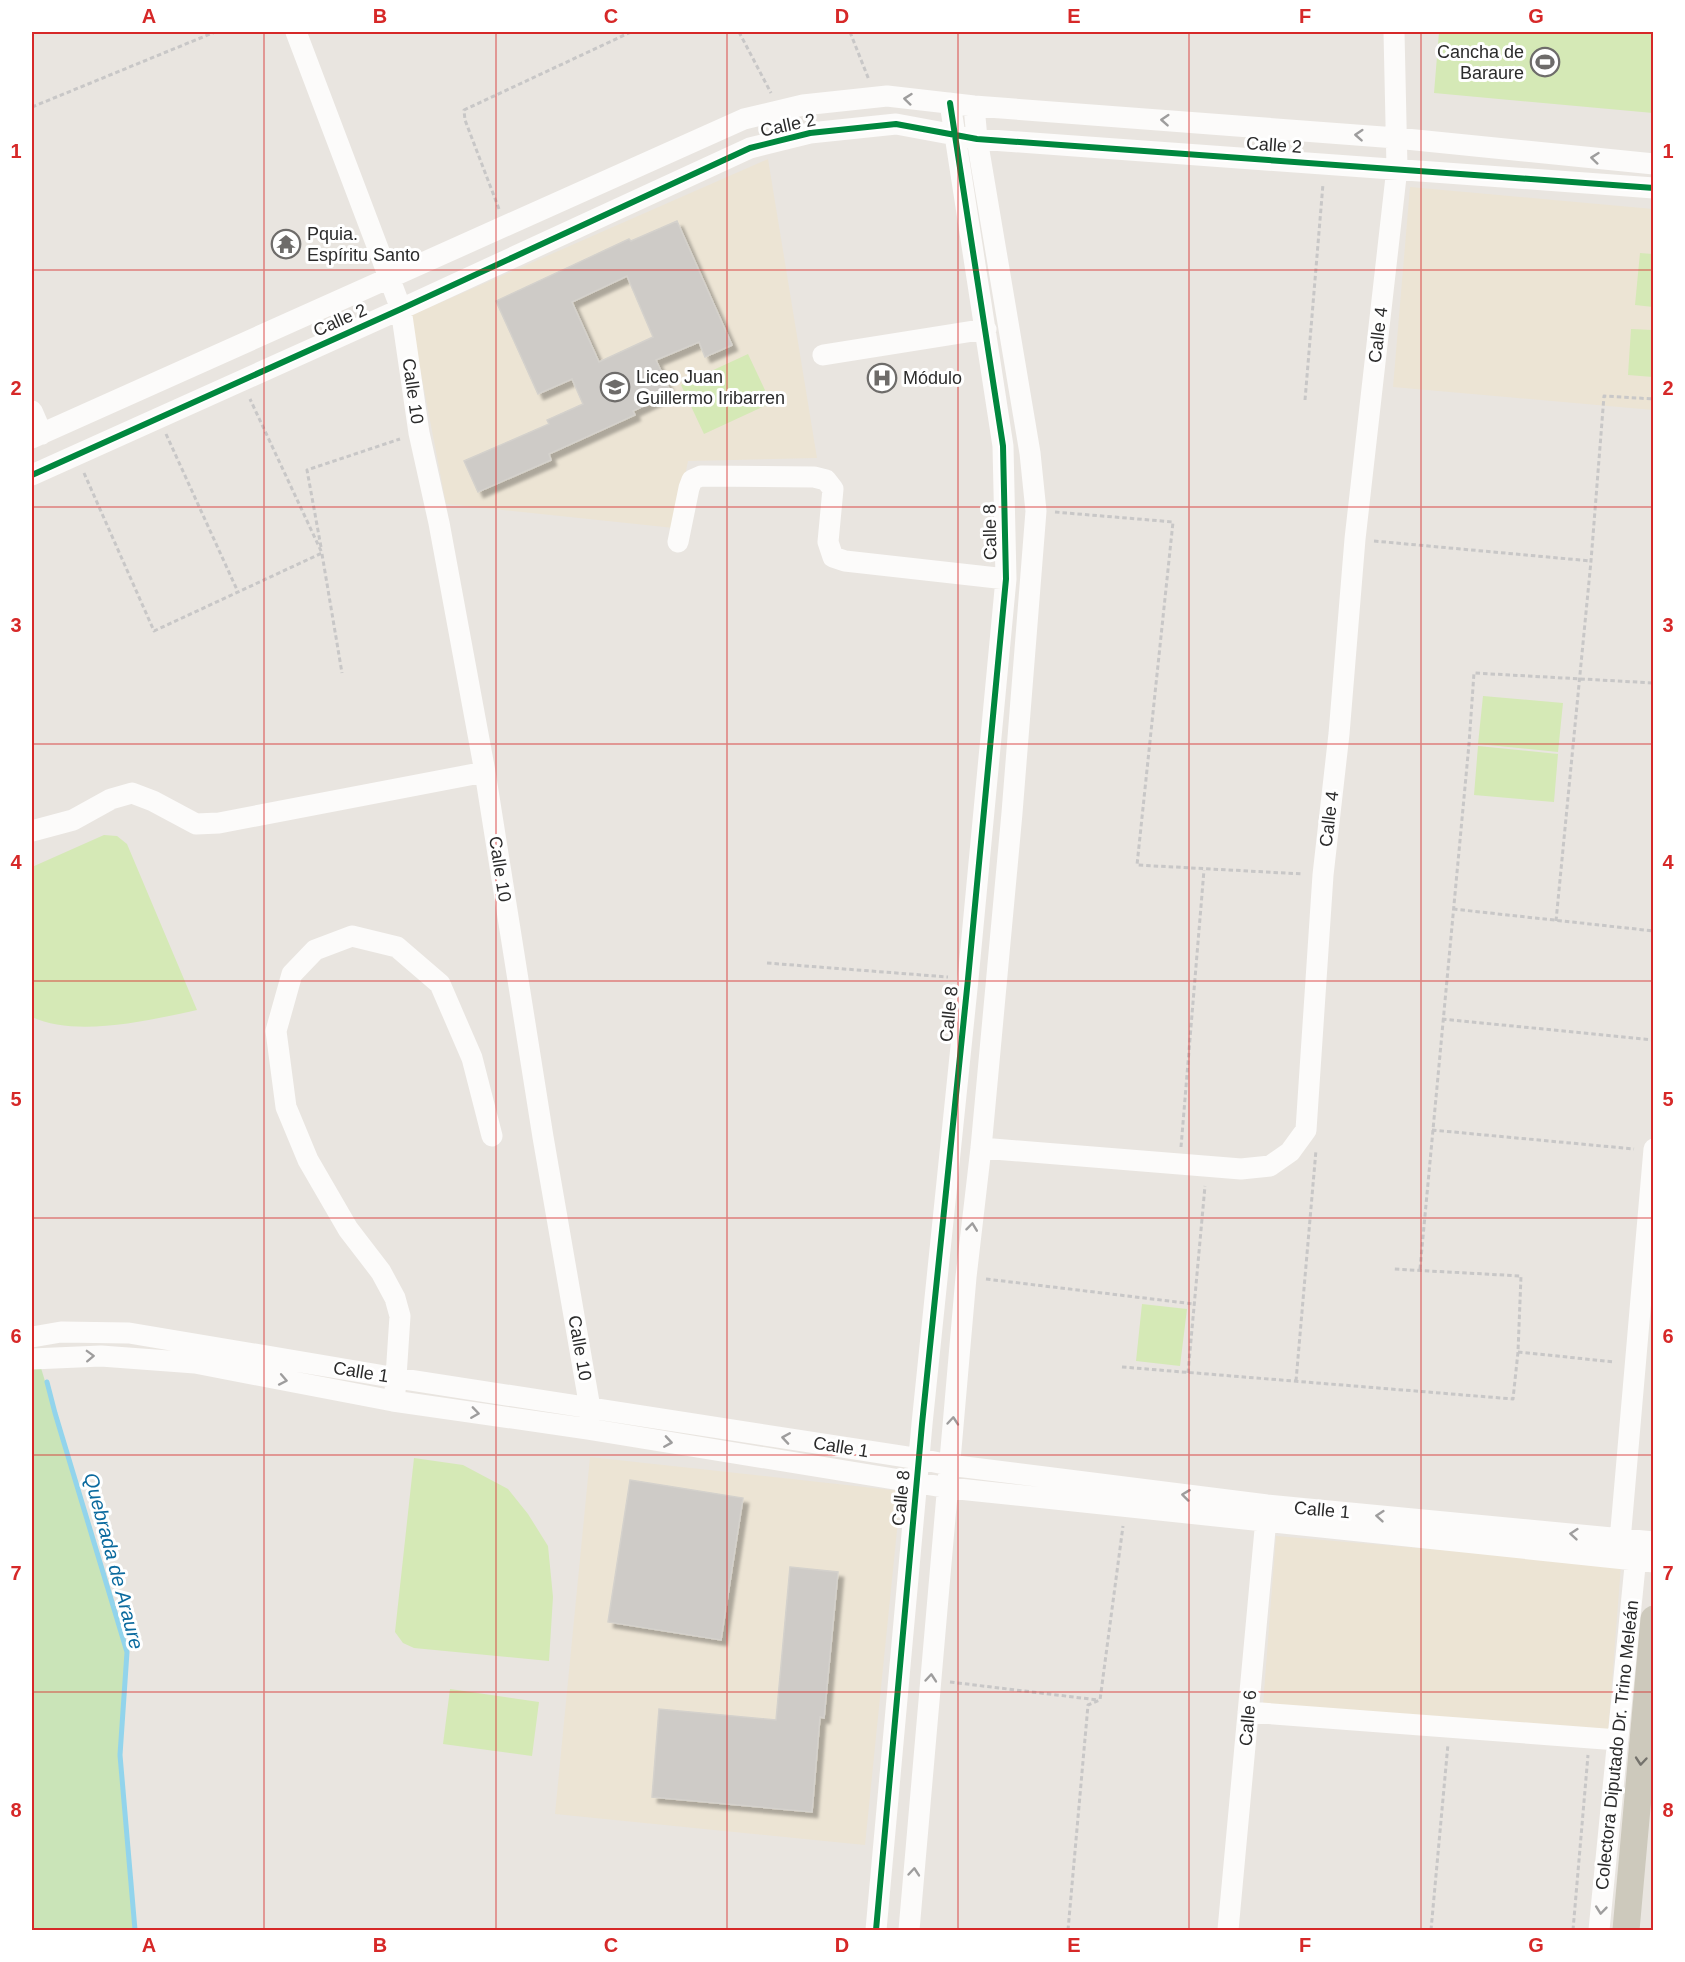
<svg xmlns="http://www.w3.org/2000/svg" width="1685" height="1962" viewBox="0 0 1685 1962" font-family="Arial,sans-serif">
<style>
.education{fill:#ece4d4}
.green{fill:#cae4b8}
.pitch{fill:#d5e9b6}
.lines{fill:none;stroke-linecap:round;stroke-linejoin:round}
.stream{stroke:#92d4ec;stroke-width:5}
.building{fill:#cecbc7;stroke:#d4d1cc;stroke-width:1.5;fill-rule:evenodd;filter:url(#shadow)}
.path{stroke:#c8c7c7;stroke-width:3;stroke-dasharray:4.5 3;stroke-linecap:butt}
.minor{stroke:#fcfbfa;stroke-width:21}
.major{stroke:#cdc9bc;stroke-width:27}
.cycleway-casing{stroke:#fff;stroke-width:10}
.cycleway{stroke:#00873e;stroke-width:6}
.oneway{stroke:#9e9d9d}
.oneway2{stroke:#74726c}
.grid{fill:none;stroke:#d62828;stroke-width:1.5;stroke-opacity:0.55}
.labels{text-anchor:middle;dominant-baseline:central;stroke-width:6;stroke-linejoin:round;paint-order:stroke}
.poi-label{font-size:18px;fill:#2b2b2b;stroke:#fff;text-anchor:start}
.street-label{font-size:18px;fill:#2b2b2b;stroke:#fff}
.water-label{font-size:20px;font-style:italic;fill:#0b6a9e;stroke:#fff}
.neatline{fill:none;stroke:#d62828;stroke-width:2}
.grid-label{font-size:20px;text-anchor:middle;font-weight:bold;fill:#d62828}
</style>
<defs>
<filter id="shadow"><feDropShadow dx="5.5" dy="5.5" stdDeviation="1.5" flood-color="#0004"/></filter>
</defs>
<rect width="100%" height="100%" fill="#e9e5e0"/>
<path class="education" d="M768 159 817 458 688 461 674 528 446 504 410 316Z
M1410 187 1653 209V410L1393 387Z
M590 1457 901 1491 865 1845 555 1814Z
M1276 1536 1621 1565 1608 1734 1263 1705Z"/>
<path class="green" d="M38 1358 127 1652 120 1755 133 1930H32V1359Z"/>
<path class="pitch" d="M1439 32H1653V113L1434 93Z
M1640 253 1653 254V307L1635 305Z
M1631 329 1653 330V377L1628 375Z
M748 354 771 403 704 434 681 385Z
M1483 696 1563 703 1558 752 1478 744Z
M1478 746 1558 754 1554 802 1474 795Z
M104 835 117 836 127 844 197 1010C150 1020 77 1038 32 1017V867Z
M1142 1304 1187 1309 1180 1366 1136 1361Z
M414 1458 463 1465 508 1489 528 1514 548 1546 553 1597 549 1661 414 1648 403 1643 395 1632Z
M450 1689 539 1702 532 1756 443 1744Z"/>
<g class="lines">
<path class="stream" d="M47 1382 55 1413 127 1652 120 1755 135 1930"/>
</g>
<path class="building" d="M677 221 732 345 705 357 699 342 656 360 671 393 633 411 635 415 549 454 551 460 478 492 464 461 549 424 547 420 583 404 572 379 538 394 496 301 629 239 631 241ZM627 276 653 337 599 362 572 302Z
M630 1480 743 1498 721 1640 608 1622Z
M790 1567 838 1572 824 1718 820 1717 812 1812 652 1797 659 1709 776 1720Z"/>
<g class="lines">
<path class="path" d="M739 32 771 93
M850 32 869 80
M32 107 215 32
M499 209 465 120 464 110 631 32
M1305 400 1323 184
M166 434 238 592
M84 473 154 631 322 553 250 399
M1055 512 1173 522 1137 865 1303 874
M1374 541 1591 561
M321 547 307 470 400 439
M322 554 342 673
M1453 909 1654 931
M1556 921 1591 561 1604 396 1654 399
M767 963 948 977
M1442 1019 1654 1040
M1432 1130 1634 1149
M1181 1147 1204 870
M1420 1269 1469 744 1474 673 1654 683
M986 1279 1194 1304
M1518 1352 1615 1362
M1122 1367 1513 1399 1518 1352 1521 1276 1393 1269
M1188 1373 1205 1186
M1296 1381 1316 1150
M950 1682 1098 1700
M1068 1930 1088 1705 1100 1700 1123 1526
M1384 1930H1390
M1431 1930 1448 1744
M1573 1930 1588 1755"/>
<path class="minor" d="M296 32 401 309 419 433 439 523 485 772 543 1137 590 1408 589 1419
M823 355 986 329
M32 411 42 434
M32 438 744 119 803 105 887 96 974 106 1396 138 1654 164
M32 475 401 309 750 148 810 133 896 124 977 139 1654 188
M678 542 689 488 692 480 701 476 814 477 826 480 833 489 828 542 833 557 845 561 1006 579
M32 831 73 820 111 799 132 793 153 801 196 824 219 823 485 772
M981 1148 1241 1169 1270 1166 1290 1152 1306 1130 1323 875 1339 734 1355 539 1397 168 1394 32
M32 1337 61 1332 129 1333 397 1378 920 1459 949 1465 1267 1505 1654 1542
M32 1359 101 1356 195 1363 393 1401 588 1429 949 1488 1654 1562
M395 1392 400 1316 395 1298 381 1272 348 1229 308 1160 286 1107 276 1031 292 974 315 950 352 936 397 947 440 984 472 1058 492 1136
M1619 1552 1654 1149
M1248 1712 1618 1740
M876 1930 922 1424 968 979 1006 579 1003 446 950 103
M909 1930 966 1277 981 1148 1012 813 1036 511 1030 453 977 139 974 106
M1228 1930 1267 1508
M1599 1930 1637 1546"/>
<path class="major" d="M1626 1930 1654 1619"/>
<g class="cycleway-casing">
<path id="cycleway" d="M32 475 401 309 750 148 810 133 896 124 977 139 1654 188
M876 1930 922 1424 968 979 1006 579 1003 446 950 103"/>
</g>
<use href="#cycleway" class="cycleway"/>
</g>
<defs><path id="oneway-chevron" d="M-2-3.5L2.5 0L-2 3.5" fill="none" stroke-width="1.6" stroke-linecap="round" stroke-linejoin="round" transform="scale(1.5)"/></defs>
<g class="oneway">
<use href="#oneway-chevron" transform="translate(908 99) rotate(-174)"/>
<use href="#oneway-chevron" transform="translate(1165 120) rotate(-176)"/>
<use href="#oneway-chevron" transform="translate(1359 135) rotate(-176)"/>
<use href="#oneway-chevron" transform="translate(1595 158) rotate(-174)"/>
<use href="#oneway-chevron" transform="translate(972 1227) rotate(-83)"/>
<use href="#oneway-chevron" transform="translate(90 1356) rotate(-2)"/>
<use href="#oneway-chevron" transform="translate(283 1380) rotate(11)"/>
<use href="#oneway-chevron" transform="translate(475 1413) rotate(8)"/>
<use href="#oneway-chevron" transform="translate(953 1421) rotate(-85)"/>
<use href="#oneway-chevron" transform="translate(786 1438) rotate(-171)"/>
<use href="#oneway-chevron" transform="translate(668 1442) rotate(9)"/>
<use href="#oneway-chevron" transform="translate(1186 1495) rotate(-173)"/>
<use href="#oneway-chevron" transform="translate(1380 1516) rotate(-175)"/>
<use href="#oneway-chevron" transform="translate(1574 1534) rotate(-175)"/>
<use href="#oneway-chevron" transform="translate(931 1678) rotate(-85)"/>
<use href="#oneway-chevron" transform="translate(914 1872) rotate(-85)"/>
<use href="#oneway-chevron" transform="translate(1601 1910) rotate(96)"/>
</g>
<use class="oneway2" href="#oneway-chevron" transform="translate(1641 1761) rotate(95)"/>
<path class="grid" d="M264 32V1930M496 32V1930M727 32V1930M958 32V1930M1189 32V1930M1421 32V1930M32 270H1654M32 507H1654M32 744H1654M32 981H1654M32 1218H1654M32 1455H1654M32 1692H1654"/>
<defs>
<g id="stadium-ring" transform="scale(1.5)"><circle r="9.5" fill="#fff" stroke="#6e6c6a" stroke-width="1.5"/><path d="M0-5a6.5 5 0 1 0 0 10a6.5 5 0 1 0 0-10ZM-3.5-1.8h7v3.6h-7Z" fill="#6e6c6a"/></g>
<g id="temple-ring" transform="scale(1.5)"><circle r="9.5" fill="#fff" stroke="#6e6c6a" stroke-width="1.5"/><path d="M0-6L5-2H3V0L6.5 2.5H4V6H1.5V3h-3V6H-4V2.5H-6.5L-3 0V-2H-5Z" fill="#6e6c6a"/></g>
<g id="hospital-ring" transform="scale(1.5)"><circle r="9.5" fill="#fff" stroke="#6e6c6a" stroke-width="1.5"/><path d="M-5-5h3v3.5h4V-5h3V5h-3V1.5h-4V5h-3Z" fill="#6e6c6a"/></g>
<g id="school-ring" transform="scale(1.5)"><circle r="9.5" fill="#fff" stroke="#6e6c6a" stroke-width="1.5"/><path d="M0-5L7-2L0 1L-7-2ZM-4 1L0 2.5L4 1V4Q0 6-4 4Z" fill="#6e6c6a"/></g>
</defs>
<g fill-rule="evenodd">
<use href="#stadium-ring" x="1545" y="62"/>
<use href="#temple-ring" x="286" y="244"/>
<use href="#hospital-ring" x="882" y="378"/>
<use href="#school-ring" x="615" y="387"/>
</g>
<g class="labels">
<g class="poi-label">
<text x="1524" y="52" text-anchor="end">Cancha de<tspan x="1524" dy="21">Baraure</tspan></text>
<text x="307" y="234">Pquia.<tspan x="307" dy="21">Espíritu Santo</tspan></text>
<text x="636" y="377">Liceo Juan<tspan x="636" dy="21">Guillermo Iribarren</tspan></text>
<text x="903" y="378">Módulo</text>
</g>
<g class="street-label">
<text transform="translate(788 125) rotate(-12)">Calle 2</text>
<text transform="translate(1274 145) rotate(4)">Calle 2</text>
<text transform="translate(340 320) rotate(-24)">Calle 2</text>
<text transform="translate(1378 335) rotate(-83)">Calle 4</text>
<text transform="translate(413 391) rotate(82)">Calle 10</text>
<text transform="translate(990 532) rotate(-91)">Calle 8</text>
<text transform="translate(1329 819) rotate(-83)">Calle 4</text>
<text transform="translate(500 869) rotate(81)">Calle 10</text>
<text transform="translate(949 1014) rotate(-84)">Calle 8</text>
<text transform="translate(580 1348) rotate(80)">Calle 10</text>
<text transform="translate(361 1372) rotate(9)">Calle 1</text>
<text transform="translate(841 1447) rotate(9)">Calle 1</text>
<text transform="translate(901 1498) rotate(-84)">Calle 8</text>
<text transform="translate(1322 1510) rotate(5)">Calle 1</text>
<text transform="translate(1248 1718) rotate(-85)">Calle 6</text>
<text transform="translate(1617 1745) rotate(-84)">Colectora Diputado Dr. Trino Meleán</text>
</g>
<g class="water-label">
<text transform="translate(114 1561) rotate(75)">Quebrada de Araure</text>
</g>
</g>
<rect width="1685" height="1962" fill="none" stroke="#ffffff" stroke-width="66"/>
<rect x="33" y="33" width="1619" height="1896" class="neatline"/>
<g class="grid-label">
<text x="149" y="23">A</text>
<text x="380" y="23">B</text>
<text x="611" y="23">C</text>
<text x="842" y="23">D</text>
<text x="1074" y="23">E</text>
<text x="1305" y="23">F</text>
<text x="1536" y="23">G</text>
<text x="16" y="158">1</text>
<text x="1668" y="158">1</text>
<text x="16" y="395">2</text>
<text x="1668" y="395">2</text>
<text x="16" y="632">3</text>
<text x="1668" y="632">3</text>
<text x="16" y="869">4</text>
<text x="1668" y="869">4</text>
<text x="16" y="1106">5</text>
<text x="1668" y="1106">5</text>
<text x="16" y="1343">6</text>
<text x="1668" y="1343">6</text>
<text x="16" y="1580">7</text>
<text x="1668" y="1580">7</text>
<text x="16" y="1817">8</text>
<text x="1668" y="1817">8</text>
<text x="149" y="1952">A</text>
<text x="380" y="1952">B</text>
<text x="611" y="1952">C</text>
<text x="842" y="1952">D</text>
<text x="1074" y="1952">E</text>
<text x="1305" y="1952">F</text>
<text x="1536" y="1952">G</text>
</g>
</svg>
